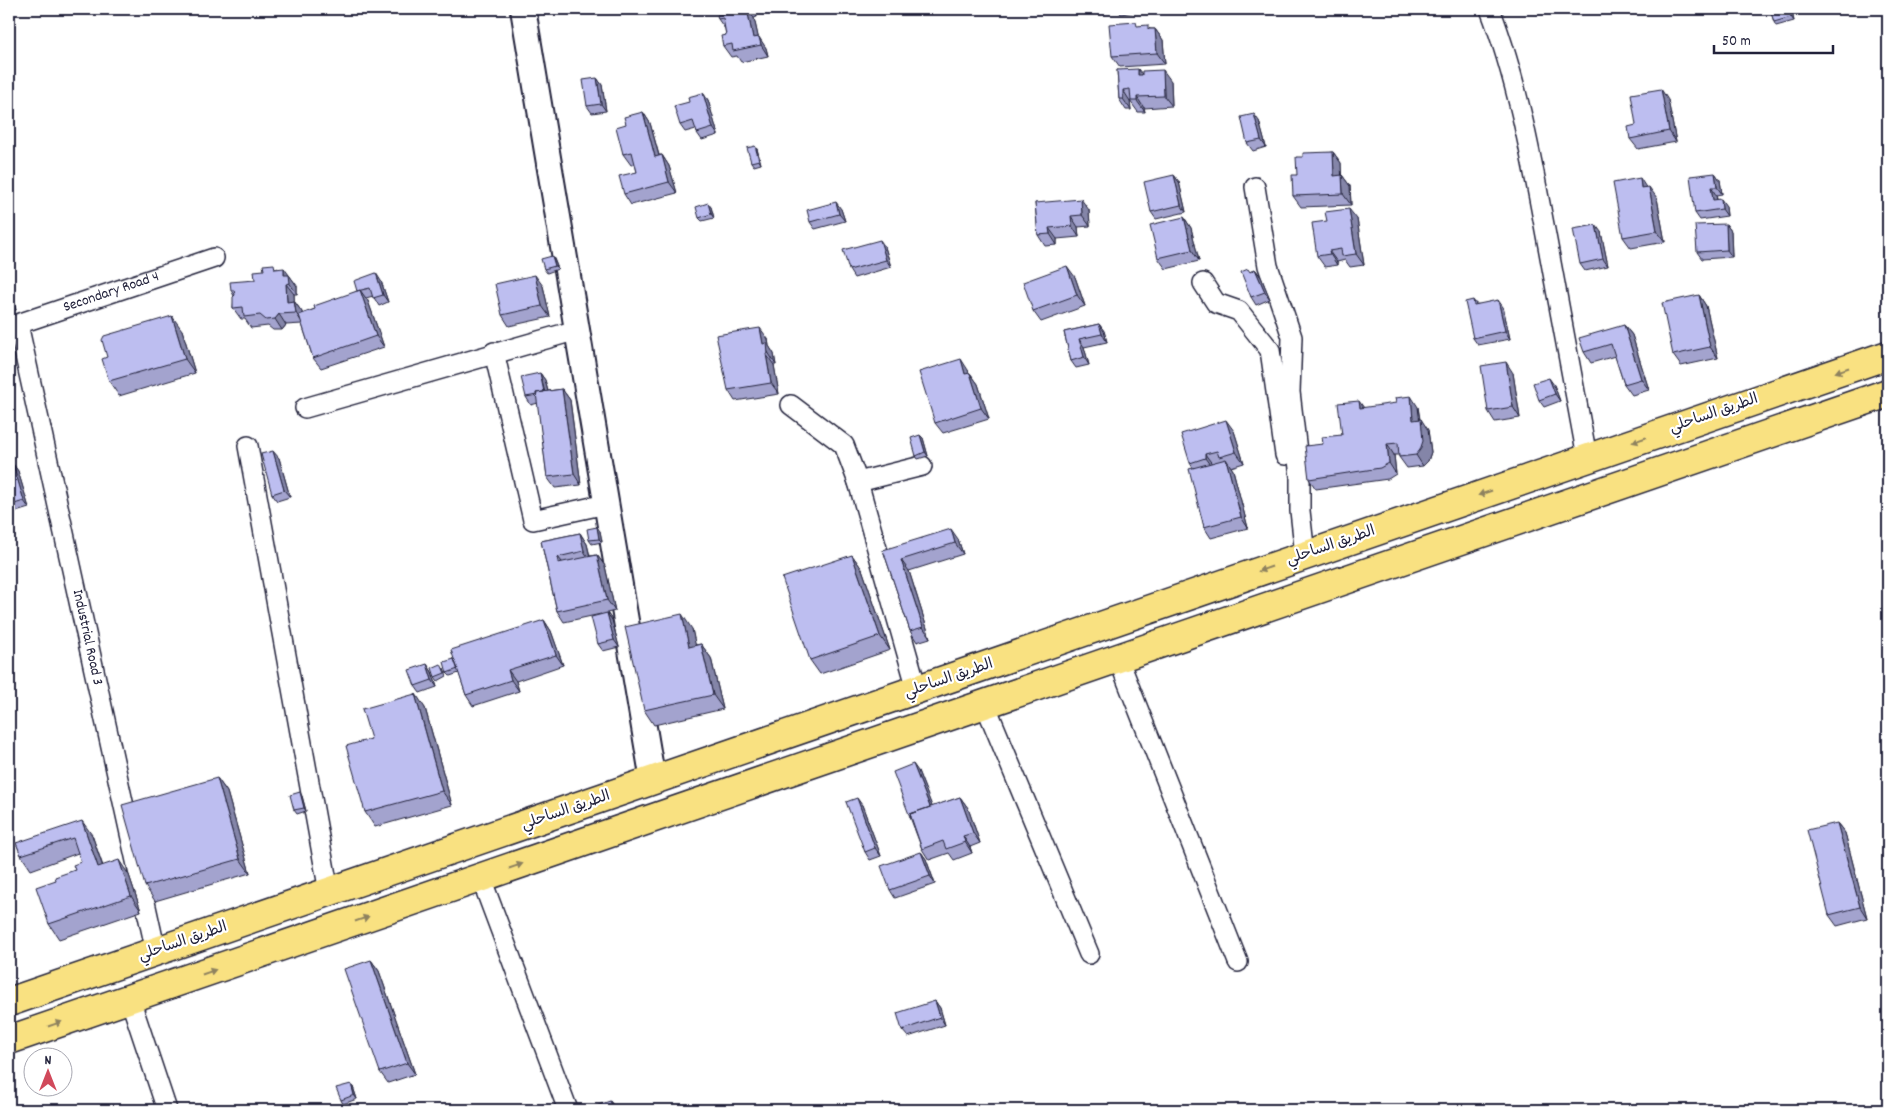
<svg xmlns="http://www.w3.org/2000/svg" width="1897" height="1119" viewBox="0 0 1897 1119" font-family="Dekko,'Playpen Sans Arabic',sans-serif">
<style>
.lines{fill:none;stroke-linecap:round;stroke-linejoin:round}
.minor-casing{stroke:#22223b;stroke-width:22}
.tertiary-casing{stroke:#22223b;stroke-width:28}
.trunk-casing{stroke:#22223b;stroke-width:31}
.minor{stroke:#fff;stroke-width:19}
.tertiary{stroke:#fff;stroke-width:24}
.trunk{stroke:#f9e181;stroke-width:28}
.wall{fill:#a3a3ce;stroke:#22223b}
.shaded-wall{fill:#8485a8;stroke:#22223b}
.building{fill:#bdbef0;stroke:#22223b}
.oneway{fill:#8e825e}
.labels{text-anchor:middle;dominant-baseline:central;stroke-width:4.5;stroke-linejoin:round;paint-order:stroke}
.street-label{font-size:15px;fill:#22223b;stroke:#fff}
</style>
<rect width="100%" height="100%" fill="#fff"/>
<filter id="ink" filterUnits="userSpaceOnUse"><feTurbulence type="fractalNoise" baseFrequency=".02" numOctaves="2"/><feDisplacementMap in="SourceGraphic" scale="10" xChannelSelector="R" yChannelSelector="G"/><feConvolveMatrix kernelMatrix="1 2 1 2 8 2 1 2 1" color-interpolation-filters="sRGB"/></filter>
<g filter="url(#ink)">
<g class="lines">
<g class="minor-casing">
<g id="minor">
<path d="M1490 9C1517 79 1531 156 1545 230 1559 306 1573 381 1587 457"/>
<path d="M1255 187 1268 266 1292 337 1290 392 1300 477V511L1305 555"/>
<path d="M1203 283 1216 303 1239 311 1270 350 1285 455"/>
<path id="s1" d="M18 324 156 952"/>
<path id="s2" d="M9 327 214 258"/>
<path d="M494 352 533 520 606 504"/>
<path d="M791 405 844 445 858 482 917 689"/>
<path d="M305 408 577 330"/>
<path d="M248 446 329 892"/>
<path d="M858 482 922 466"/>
<path d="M1118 658 1238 962"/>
<path d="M985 704 1089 954"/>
<path d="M481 878 568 1110"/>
<path d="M130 999 167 1110"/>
</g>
</g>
<g class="tertiary-casing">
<path id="tertiary" d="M523 9 653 781"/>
</g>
<g class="trunk-casing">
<path id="trunk" d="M9 1002 1888 355
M9 1040 1888 393"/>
</g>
<use href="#minor" class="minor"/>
<use href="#tertiary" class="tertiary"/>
<use href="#trunk" class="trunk"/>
</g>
<path class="wall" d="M724 9H755L757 17 754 18 758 37 766 48 768 56 741 62 737 56 731 57 723 46 726 35 725 29 718 19 725 14Z
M1117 9H1152L1121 14Z
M1770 9H1791L1794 21 1776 26 1774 22Z
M1139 26 1151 29H1155L1163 40 1165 64 1120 67 1112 56Z
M1117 70 1142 74 1171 81 1172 106 1144 108 1145 112H1138L1130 101 1131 110H1126L1119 99Z
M597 78 602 85 606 111 592 113 587 106Z
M703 93 708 100 718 135 702 140 697 133 696 129 685 132 680 125 689 102Z
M1668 100 1676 142 1638 149 1630 139 1636 125Z
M643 112 650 123 659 155H662L669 166 677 193 631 205 624 194 637 172 635 164 631 165 623 154 626 124Z
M1259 121 1266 147 1253 151 1247 143Z
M757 149 761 164 754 166 751 162Z
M1333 152 1341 163V175H1342L1350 186 1351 205 1301 207 1293 196 1297 175 1303 157Z
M1715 173 1720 180 1722 194 1716 195 1717 199 1726 206 1727 216 1700 220 1695 213Z
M1174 175 1179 182 1186 212 1156 219 1151 212Z
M1646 187 1657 198 1665 242 1631 248 1623 237Z
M1035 203 1089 210 1090 226 1078 227 1079 237 1057 239V245L1045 246 1038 235Z
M711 207 714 218 702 221 699 218Z
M841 209 845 221 815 229 810 222Z
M1184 217 1191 228 1199 261 1166 269 1158 258Z
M1357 219 1364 265 1350 267 1345 260 1337 262V265L1325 267 1317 256Z
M1726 224 1731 231 1732 257 1702 259 1697 252Z
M1601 232 1608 266 1585 271 1580 264Z
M885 247 891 267 854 278 849 270Z
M552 256 554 259 558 269 547 273 544 269Z
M277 268 289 275 297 286V294H294V301L302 312V314L315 309 381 281 388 302 379 306 373 296 366 298 368 301 384 347 321 368 313 358 302 324 286 325 282 330H273L268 326 251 328 245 319H241L233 308 234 296 231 290 255 280Z
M1255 269 1261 277 1270 299 1256 305 1251 297 1250 272Z
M1075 277 1085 306 1041 322 1033 311Z
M543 286 550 317 509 326 502 315Z
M9 288 16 310 9 312Z
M1699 295 1706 306 1718 358 1681 366 1673 355Z
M1473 300 1476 304 1503 307 1510 339 1478 345 1473 338Z
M1099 324 1104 331 1107 342 1084 347 1089 365 1076 368 1071 361 1064 332Z
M1624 325 1632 335 1649 390 1632 395 1624 384 1615 356 1591 363 1584 352Z
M182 330 195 373 119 396 109 381Z
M768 339 769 346 774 354 776 365H774L779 394 735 401 728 390Z
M968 370 969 373H970L978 384 989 419 943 433 935 423Z
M540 373 545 380 548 391 562 389 570 400 581 485 555 488 547 477 538 403 531 405 526 397Z
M1513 373 1520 418 1495 422 1488 411Z
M1554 385 1560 401 1544 407 1539 400Z
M1418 407 1420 419 1428 430 1431 452 1428 461 1423 466 1407 468 1399 457V455H1394L1396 474 1388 479 1316 489 1309 479 1323 444 1342 435 1364 408Z
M1234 431 1244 463 1231 467 1233 470 1248 528 1211 538 1204 527 1193 468 1190 463Z
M920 435 923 438 928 456 918 459 916 456Z
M279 458 290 497 277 501 272 494Z
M13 464 18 471 29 508 16 512 13 508 9 510V465Z
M600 531 602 542 592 544 589 540Z
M580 533 587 544 590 556 597 555 605 566 615 611 607 613 612 620 619 647 603 651 598 644 601 614 564 622 557 611 541 541Z
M958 539 963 554 909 571 930 638 917 642 910 631 883 550Z
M852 555 862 569 890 650 820 674 810 660Z
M544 620 551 631 563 665 516 681 519 691 473 706 466 695 459 673 450 676 447 673 454 659Z
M692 629 695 645 701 644 711 658 723 709 654 725 644 710Z
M427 664 432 672 437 687 420 693 415 686Z
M444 668 447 676 438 681 435 677Z
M418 698 420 702 425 708 452 805 375 827 365 812 371 739Z
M918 771 932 807 960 797 968 808 980 843 970 847 972 853 954 860 949 853 929 860 922 849 910 817Z
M217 778 227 792 250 873 155 901 145 886Z
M302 796 306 811 297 814 294 810Z
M862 805 881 856 870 860 865 852Z
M1837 823 1845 833 1867 918 1837 926 1829 915Z
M92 835 103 866 129 875 141 911 59 939 49 924 56 880 75 870 81 862 78 853 31 870 21 855 16 843Z
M921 852 926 859 935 884 895 898 890 890Z
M371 960 379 971 415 1074 388 1083 380 1072Z
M935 1001 940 1008 945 1025 908 1037 902 1030Z
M351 1084 353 1087 357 1099 343 1104 341 1100Z"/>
<path class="shaded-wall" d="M747 9 754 18 760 45 753 38Z
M751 9H755L757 17Z
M1789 9H1791L1794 21 1791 17Z
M1155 29 1163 40 1165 64 1157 53Z
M759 37 766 48 768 56 761 45Z
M1138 69 1146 79 1138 75Z
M1163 70 1171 81 1172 106 1164 96Z
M597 78 602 85 606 111 601 104Z
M1661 89 1668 100 1676 142 1669 131Z
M1123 90 1130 101 1131 110 1123 99Z
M703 93 708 100 718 135 713 128Z
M1137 97 1144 108 1145 112 1137 101Z
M643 112 650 123 662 167 655 157Z
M1254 114 1259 121 1266 147 1261 140Z
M755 146 757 149 761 164 759 160Z
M1333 152 1341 163 1342 186 1334 176Z
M662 155 669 166 677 193 669 182Z
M1715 173 1720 180 1722 194 1717 187Z
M1174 175 1179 182 1186 212 1181 205Z
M1342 175 1350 186 1351 205 1343 194Z
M1640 178 1647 189 1641 188Z
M1649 187 1657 198 1665 242 1657 231Z
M1711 187 1716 195 1718 207 1713 200Z
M1081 199 1089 210 1090 226 1082 215Z
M1721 199 1726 206 1727 216 1722 209Z
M836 202 841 209 845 221 839 214Z
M708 203 711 207 714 218 711 214Z
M1349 209 1357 219 1364 265 1356 254Z
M1071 216 1078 227 1079 237 1072 226Z
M1184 217 1191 228 1199 261 1192 250Z
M1726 224 1731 231 1732 257 1727 250Z
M1596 225 1601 232 1608 266 1603 259Z
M1049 228 1057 239V245L1050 234Z
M880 240 885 247 891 267 886 260Z
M1329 251 1337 262V265L1330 254Z
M552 256 554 259 558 269 555 266Z
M1067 266 1075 277 1085 306 1077 295Z
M284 268 297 286V294L284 275Z
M1255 269 1261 277 1270 299 1265 292Z
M376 273 381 281 388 302 383 295Z
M535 275 543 286 550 317 542 306Z
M286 284 294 294 295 313 287 302Z
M9 288 16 310 11 302 9 297Z
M360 290 368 301 384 347 376 336Z
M1699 295 1706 306 1718 358 1710 347Z
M1498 300 1503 307 1510 339 1505 331Z
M294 301 302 312 303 324 296 313Z
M279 314 286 325 282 330 275 319Z
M172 316 182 330 195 373 185 359Z
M1099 324 1104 331 1107 342 1102 334Z
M1624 325 1632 335 1649 390 1641 379Z
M760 328 768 339 769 346 774 354 776 365 763 344Z
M1079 339 1084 347 1089 365 1084 357Z
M766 354 774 365 779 394 771 383Z
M961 359 968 370 973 385 965 374Z
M1506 362 1513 373 1520 418 1513 407Z
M540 373 545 380 550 400 545 393Z
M970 373 978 384 989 419 981 408Z
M1549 378 1554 385 1560 401 1555 394Z
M562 389 570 400 581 485 574 474Z
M1411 396 1418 407 1421 431 1413 420Z
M1359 401 1367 412 1360 408Z
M1421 419 1428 430 1431 452 1428 461 1423 466 1416 455Z
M1226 420 1234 431 1244 463 1236 452Z
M920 435 923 438 928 456 925 452Z
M1387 444 1394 455 1396 474 1389 463Z
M273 451 279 458 290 497 284 490Z
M1205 454 1213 465V469L1205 458Z
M1226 459 1233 470 1248 528 1241 517Z
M13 464 18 471 29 508 24 501Z
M597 527 600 531 602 542 599 539Z
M951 529 958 539 963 554 955 543Z
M580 533 587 544 591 562 584 551Z
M597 555 605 566 615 611 607 600Z
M852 555 862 569 890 650 880 636Z
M558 557 566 567 558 563Z
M901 560 909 571 930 638 923 627Z
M607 613 612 620 619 647 614 640Z
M682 614 692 629 699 661 689 647Z
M544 620 551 631 563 665 556 655Z
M701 644 711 658 723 709 713 695Z
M427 664 432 672 437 687 432 680Z
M508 670 516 681 519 691 511 680Z
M415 694 417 698 416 694 425 708 452 805 442 791Z
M913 764 918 771 936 816 931 809Z
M217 778 227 792 250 873 240 859Z
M300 792 302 796 306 811 304 808Z
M960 797 968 808 980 843 973 833Z
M857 798 862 805 881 856 875 848Z
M82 821 92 835 108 882 98 867Z
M1837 823 1845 833 1867 918 1860 907Z
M963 836 970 847 972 853 965 842Z
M921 852 926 859 935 884 930 876Z
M119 860 129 875 141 911 131 896Z
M371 960 379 971 415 1074 407 1063Z
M935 1001 940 1008 945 1025 940 1017Z
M351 1084 353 1087 357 1099 354 1095Z
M610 1101 617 1110H614Z"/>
<path class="building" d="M724 9H747L753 38 759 37 761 45 733 51 732 44 723 46 721 36 726 35 723 18 718 19 717 15 725 14Z
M1770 9H1789L1791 17 1774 22Z
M1136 22 1137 26 1148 25V29H1155L1157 53 1112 56 1109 24Z
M1138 69V75H1142V71L1163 70 1164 96 1137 97V101H1131L1130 89 1123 90V99H1119L1117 70Z
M597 78 601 104 587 106 583 80Z
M1661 89 1669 131 1630 139 1628 127 1636 125 1631 94Z
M703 93 713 128 697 133 693 121 680 125 674 106 689 102 688 97Z
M643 112 655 157 662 155 669 182 624 194 619 176 637 172 632 152 623 154 616 127 626 124 624 117Z
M1254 114 1261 140 1247 143 1241 117Z
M755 146 759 160 751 162 747 148Z
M1333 152 1334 176 1342 175 1343 194 1293 196 1292 175H1297L1296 157H1303V153Z
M1715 173 1717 187H1711L1713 200 1721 199 1722 209 1695 213 1690 176Z
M1174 175 1181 205 1151 212 1144 182Z
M1640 178 1641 188 1649 187 1657 231 1623 237 1613 183Z
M1081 199 1082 215 1071 216 1072 226 1049 228 1050 234 1038 235 1035 203Z
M836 202 839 214 810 222 807 210Z
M708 203 711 214 699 218 696 207Z
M1349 209 1356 254 1342 256 1341 249 1329 251 1330 254 1317 256 1312 223 1327 221 1325 212Z
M1184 217 1192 250 1158 258 1150 225Z
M1726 224 1727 250 1697 252 1695 225Z
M1596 225 1603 259 1580 264 1573 229Z
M880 240 886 260 849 270 843 250Z
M552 256 555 266 544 269 541 259Z
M274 264 275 269 284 268V275H289L290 283 286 284 287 302 294 301 296 313 279 314 275 319 266 320 260 315 244 317 243 307 233 308V297L235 295 234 290H231L230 282 255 280 254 271 264 270 263 265Z
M1067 266 1077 295 1033 311 1023 282Z
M1248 269 1250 272 1255 269 1265 292 1251 297 1241 272Z
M376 273 383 295 373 298 370 288 357 291 354 281Z
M535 275 542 306 502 315 495 284Z
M360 290 376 336 313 358 299 315 315 309 314 306Z
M1699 295 1710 347 1673 355 1662 303Z
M1473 300 1474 305 1498 300 1505 331 1473 338 1465 302Z
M172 316 185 359 109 381 102 359 107 357 102 340 104 336Z
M1099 324 1102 334 1079 339 1084 357 1071 361 1064 332Z
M1624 325 1641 379 1624 384 1611 344 1584 352 1579 338Z
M760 328 763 344 767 343 768 354H766L771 383 728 390 716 335Z
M961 359 965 374 970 373 981 408 935 423 919 372Z
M1506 362 1513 407 1488 411 1481 366Z
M540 373 544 392 536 393 537 395 526 397 521 377Z
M1549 378 1555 394 1539 400 1533 383Z
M562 389 574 474 547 477 536 393Z
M1411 396 1413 420 1421 419 1423 441 1420 450 1416 455 1399 457 1398 443 1387 444 1389 463 1380 468 1309 479 1305 446 1323 444 1322 437 1342 435 1338 403 1359 401 1360 408 1396 403 1395 398Z
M1226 420 1236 452 1219 457 1217 451 1205 454V458L1190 463 1181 434Z
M920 435 925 452 916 456 911 438Z
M273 451 284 490 272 494 261 454Z
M1226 459 1241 517 1204 527 1189 469Z
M13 464 24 501 11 505 10 501H9V465Z
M597 527 599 539 589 540 587 529Z
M951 529 955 543 901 560 923 627 910 631 883 550Z
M580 533 584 551 558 557V563L597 555 607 600 557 611 541 541Z
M852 555 880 636 810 660 782 578Z
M607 613 614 640 598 644 591 617Z
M682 614 689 647 701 644 713 695 644 710 625 627Z
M544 620 556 655 508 670 511 680 466 695 451 650Z
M454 659 458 669 447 673 444 662Z
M427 664 432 680 415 686 409 670Z
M441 664 445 673 435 677 432 668Z
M415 694 442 791 365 812 346 746 371 739 362 709Z
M913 764 930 807 910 814 911 817H910L893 772Z
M217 778 240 859 145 886 122 805Z
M300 792 304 808 294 810 290 795Z
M960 797 973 833 963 836 965 842 946 849 943 841 922 849 910 814Z
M857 798 875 848 865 852 846 802Z
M82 821 98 867 119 860 131 896 49 924 36 887 56 880 55 877 75 870 73 865 81 862 73 838 21 855 16 843Z
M1837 823 1860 907 1829 915 1807 830Z
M921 852 930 876 890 890 881 866Z
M371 960 407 1063 380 1072 344 969Z
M935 1001 940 1017 902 1030 897 1013Z
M351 1084 354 1095 341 1100 336 1088Z
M610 1101 614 1110H584Z"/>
<defs><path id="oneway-solid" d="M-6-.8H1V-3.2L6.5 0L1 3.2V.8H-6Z" transform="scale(1.25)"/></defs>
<g class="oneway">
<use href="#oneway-solid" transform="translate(1842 370) rotate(161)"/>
<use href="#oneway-solid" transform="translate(1639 440) rotate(161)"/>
<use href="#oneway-solid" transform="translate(1485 493) rotate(161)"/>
<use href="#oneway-solid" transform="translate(1265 569) rotate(161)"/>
<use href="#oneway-solid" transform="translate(516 866) rotate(-19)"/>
<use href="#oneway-solid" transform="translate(362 919) rotate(-19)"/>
<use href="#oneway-solid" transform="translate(209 972) rotate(-19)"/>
<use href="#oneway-solid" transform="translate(55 1024) rotate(-19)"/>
</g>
</g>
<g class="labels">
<g class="street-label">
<text stroke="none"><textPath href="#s2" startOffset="108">Secondary Road 4</textPath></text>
<text transform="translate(1714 414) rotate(-19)">الطريق الساحلي</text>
<text transform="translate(1331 546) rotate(-19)">الطريق الساحلي</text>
<text stroke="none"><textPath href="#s1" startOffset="321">Industrial Road 3</textPath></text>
<text transform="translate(949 679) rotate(-19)">الطريق الساحلي</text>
<text transform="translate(566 811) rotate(-19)">الطريق الساحلي</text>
<text transform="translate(183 942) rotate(-19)">الطريق الساحلي</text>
</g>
</g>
<rect width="1897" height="1119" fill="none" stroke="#fff" stroke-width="30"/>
<rect x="15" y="15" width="1867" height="1089" fill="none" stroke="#22223b" stroke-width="2" filter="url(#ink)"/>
<g transform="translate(48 1072)"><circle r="24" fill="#ffffff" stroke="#a7a7b1"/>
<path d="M0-4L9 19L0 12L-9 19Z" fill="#d1495b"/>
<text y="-8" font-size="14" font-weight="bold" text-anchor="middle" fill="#22223b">N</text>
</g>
<path d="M1714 45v8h119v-8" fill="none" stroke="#22223b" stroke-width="2.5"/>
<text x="1722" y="45" font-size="15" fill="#22223b" stroke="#ffffff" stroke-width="4" paint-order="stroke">50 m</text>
</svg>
